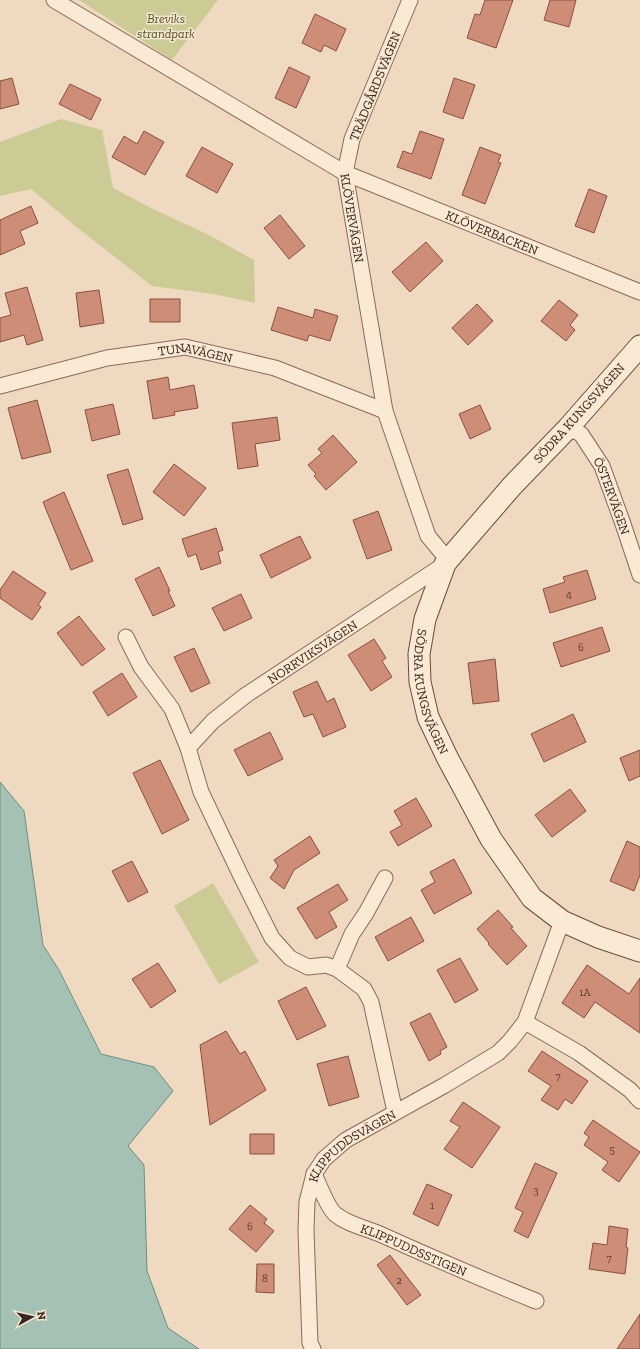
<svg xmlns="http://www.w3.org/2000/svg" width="640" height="1349" viewBox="0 0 640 1349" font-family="'Zilla Slab',serif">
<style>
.green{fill:#cdcb95}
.water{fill:#a4c1b4;stroke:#6b9081}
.building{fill:#ce8d76;stroke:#894f3e}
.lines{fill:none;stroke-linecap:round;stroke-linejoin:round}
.street-casing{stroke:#896a58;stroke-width:17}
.secondary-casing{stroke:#6b4c3c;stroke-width:23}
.street{stroke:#fae9d5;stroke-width:15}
.secondary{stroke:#fae9d5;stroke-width:21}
.labels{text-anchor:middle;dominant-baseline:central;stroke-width:3;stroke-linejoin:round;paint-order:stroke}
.number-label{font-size:11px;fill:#5e4033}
.park-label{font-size:13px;font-style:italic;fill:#515523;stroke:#f6e6d1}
.street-label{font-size:13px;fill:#38261d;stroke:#f6e6d1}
</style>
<rect width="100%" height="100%" fill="#efdac1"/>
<path class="green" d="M79 0H218L172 60Z
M61 119 102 130 113 188 153 209 209 235 254 260 255 303 214 294 152 286 74 225 31 189 0 196V142Z
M213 883 259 962 219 984 174 906Z"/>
<path class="water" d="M0 782 24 811 43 945 59 970 101 1054 154 1067 173 1091 128 1146 144 1165 147 1271 168 1328 199 1349H0Z"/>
<path class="building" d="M485 0H513L496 48 467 38 475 14 480 15Z
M550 0H576L569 27 544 20Z
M315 14 346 29 336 51 324 45 321 52 302 43Z
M289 67 310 77 296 108 275 98Z
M12 78 19 104 0 109V81Z
M454 78 475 85 463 119 443 112Z
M70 84 101 99 91 120 59 104Z
M144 131 164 142 145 175 112 157 124 136 137 144Z
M420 131 444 139 431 179 397 167 403 151 412 154Z
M202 147 233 164 217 193 186 176Z
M480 147 501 155 498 162 501 163 485 204 462 195Z
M589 189 607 196 594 233 575 226Z
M31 206 38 223 20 231 25 244 0 255V220Z
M280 215 305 246 289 259 264 228Z
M426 242 443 261 410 292 392 272Z
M27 287 43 340 27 345 24 335 0 342V318L11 315 5 293Z
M99 290 104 323 80 327 76 293Z
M150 299H180V322H150Z
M559 300 578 315 570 325 575 330 566 341 541 321Z
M477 304 493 321 468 345 452 328Z
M278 307 313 318 315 309 338 316 330 341 309 335 307 341 271 330Z
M168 377 170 390 194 385 198 408 174 412 175 415 153 419 147 381Z
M37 400 51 452 22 459 8 408Z
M113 404 120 434 92 441 85 410Z
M480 405 491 429 470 439 459 414Z
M277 417 280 440 255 444 258 466 238 469 232 423Z
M333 435 357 462 326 490 314 476 316 474 308 465 322 453 318 449Z
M174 464 206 488 184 516 153 492Z
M128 469 143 519 123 525 107 475Z
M64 492 93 561 71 570 43 502Z
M378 511 392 550 367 559 353 520Z
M216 528 223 550 218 552 221 563 201 570 196 554 188 557 182 539Z
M300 536 311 558 271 578 260 555Z
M159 567 170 591H168L175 606 153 616 135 579Z
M587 570 596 599 550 613 543 589 565 582 563 577Z
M13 571 46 593 38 605 41 607 32 620 0 598V590Z
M241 594 252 618 224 631 212 608Z
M79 616 105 649 82 666 57 633Z
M602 627 610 651 561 667 553 643Z
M374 639 386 658 382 661 392 677 371 691 348 655Z
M194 648 210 683 191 692 174 657Z
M495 659 499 701 473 704 468 663Z
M122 673 137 697 108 716 93 692Z
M317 681 327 702 334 698 346 727 323 737 313 714 304 717 293 692Z
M573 714 586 742 544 762 531 734Z
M270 732 283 759 248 776 234 750Z
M640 750V776L629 781 620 758Z
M160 760 189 820 162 834 133 773Z
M570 789 586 811 552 837 535 815Z
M416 798 432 826 398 846 390 832 402 825 394 811Z
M310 836 320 853 294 870 284 889 270 878 278 866 274 860Z
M627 841 640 847V875L634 891 610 881Z
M454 859 472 893 434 914 421 890 435 882 430 872Z
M132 861 148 892 128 902 112 871Z
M338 884 348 900 329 912 337 927 316 939 297 908Z
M498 910 513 927 511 928 527 946 507 965 488 944 489 943 477 929Z
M411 917 424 941 388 961 375 937Z
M460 958 478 990 455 1003 437 970Z
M158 963 176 991 151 1008 132 979Z
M587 965 629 994 640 978V1033L595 1002 584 1018 562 1003Z
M306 987 326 1026 297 1040 278 1001Z
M430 1013 447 1047 440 1051 441 1054 429 1061 410 1023Z
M226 1031 240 1054 245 1051 266 1090 210 1125 200 1045Z
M542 1051 588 1081 572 1104 565 1099 558 1110 541 1100 551 1086 528 1071Z
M348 1056 359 1097 329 1106 317 1064Z
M463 1102 500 1127 472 1168 444 1149 460 1127 450 1121Z
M593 1120 640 1152 619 1182 602 1170 608 1162 584 1145 589 1137 584 1133Z
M250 1134H274V1154H250Z
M535 1163 557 1173 528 1238 514 1231 523 1212 515 1208Z
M427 1184 452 1195 438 1226 413 1214Z
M250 1205 267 1219 264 1223 274 1231 256 1252 229 1229Z
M609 1226 628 1229 626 1247 628 1248 625 1274 589 1269 593 1243 607 1245Z
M390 1255 421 1295 407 1305 377 1265Z
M257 1264H274V1293L256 1292Z
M640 1314V1349H617Z"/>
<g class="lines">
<g class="street-casing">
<g id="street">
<path id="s1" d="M54 0 345 173 385 411 428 536 448 560"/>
<path id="s2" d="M410 0 352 139 345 173 640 292"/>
<path id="s3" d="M0 386 107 358 185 347 275 368 385 411"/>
<path id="s4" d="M568 428 581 434 602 466 623 524 640 575"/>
<path d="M126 637 141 667 172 709 188 748"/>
<path d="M337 969 352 934 366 913 385 878"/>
<path d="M525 1022 579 1053 630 1090 640 1101"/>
<path id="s5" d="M395 1112 371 1002 364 989 337 969 326 965 308 967 290 958 272 938 240 874 201 792 188 748 213 721 246 695 445 564"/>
<path id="s6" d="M314 1174C319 1184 327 1207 335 1214 348 1225 367 1228 382 1235 433 1258 484 1280 536 1301"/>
<path id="s7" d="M313 1349 310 1343 306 1230 307 1202 314 1174 324 1159 346 1140 445 1085 498 1053 510 1041 525 1022 562 921"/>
</g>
</g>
<g class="secondary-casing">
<g id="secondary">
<path id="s8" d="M640 346 568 428 512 486 448 560 445 564 425 619 419 654 420 682 428 717 447 757 491 839 532 898 562 921 598 937 640 951"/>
</g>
</g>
<use href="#street" class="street"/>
<use href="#secondary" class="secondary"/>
</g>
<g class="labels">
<g class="number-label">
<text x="569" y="594">4</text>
<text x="581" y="647">6</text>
<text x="585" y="992">1A</text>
<text x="558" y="1076">7</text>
<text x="612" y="1149">5</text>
<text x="536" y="1190">3</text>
<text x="432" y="1205">1</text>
<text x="250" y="1226">6</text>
<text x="609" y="1258">7</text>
<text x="265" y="1278">8</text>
<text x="399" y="1280">2</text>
</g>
<g class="park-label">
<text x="166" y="18">Breviks<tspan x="166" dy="15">strandpark</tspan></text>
</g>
<g class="street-label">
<text transform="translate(375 86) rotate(-68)">TRÄDGÅRDSVÄGEN</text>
<text stroke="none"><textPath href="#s1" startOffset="384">KLÖVERVÄGEN</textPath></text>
<text stroke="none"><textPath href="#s2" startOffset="344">KLÖVERBACKEN</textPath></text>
<text stroke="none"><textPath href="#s3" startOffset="200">TUNAVÄGEN</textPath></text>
<text transform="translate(579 413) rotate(-48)">SÖDRA KUNGSVÄGEN</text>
<text stroke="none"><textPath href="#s4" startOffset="84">ÖSTERVÄGEN</textPath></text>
<text stroke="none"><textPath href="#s5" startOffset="604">NORRVIKSVÄGEN</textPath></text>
<text stroke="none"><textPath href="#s8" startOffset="426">SÖDRA KUNGSVÄGEN</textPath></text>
<text stroke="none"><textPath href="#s7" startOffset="224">KLIPPUDDSVÄGEN</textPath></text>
<text stroke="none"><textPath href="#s6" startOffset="132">KLIPPUDDSSTIGEN</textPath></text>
</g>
</g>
<g transform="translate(32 1317) rotate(82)" stroke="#f6e6d1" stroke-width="3" paint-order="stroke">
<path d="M0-3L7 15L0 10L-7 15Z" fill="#38261d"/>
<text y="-6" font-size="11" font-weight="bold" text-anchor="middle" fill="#38261d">N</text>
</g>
</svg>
